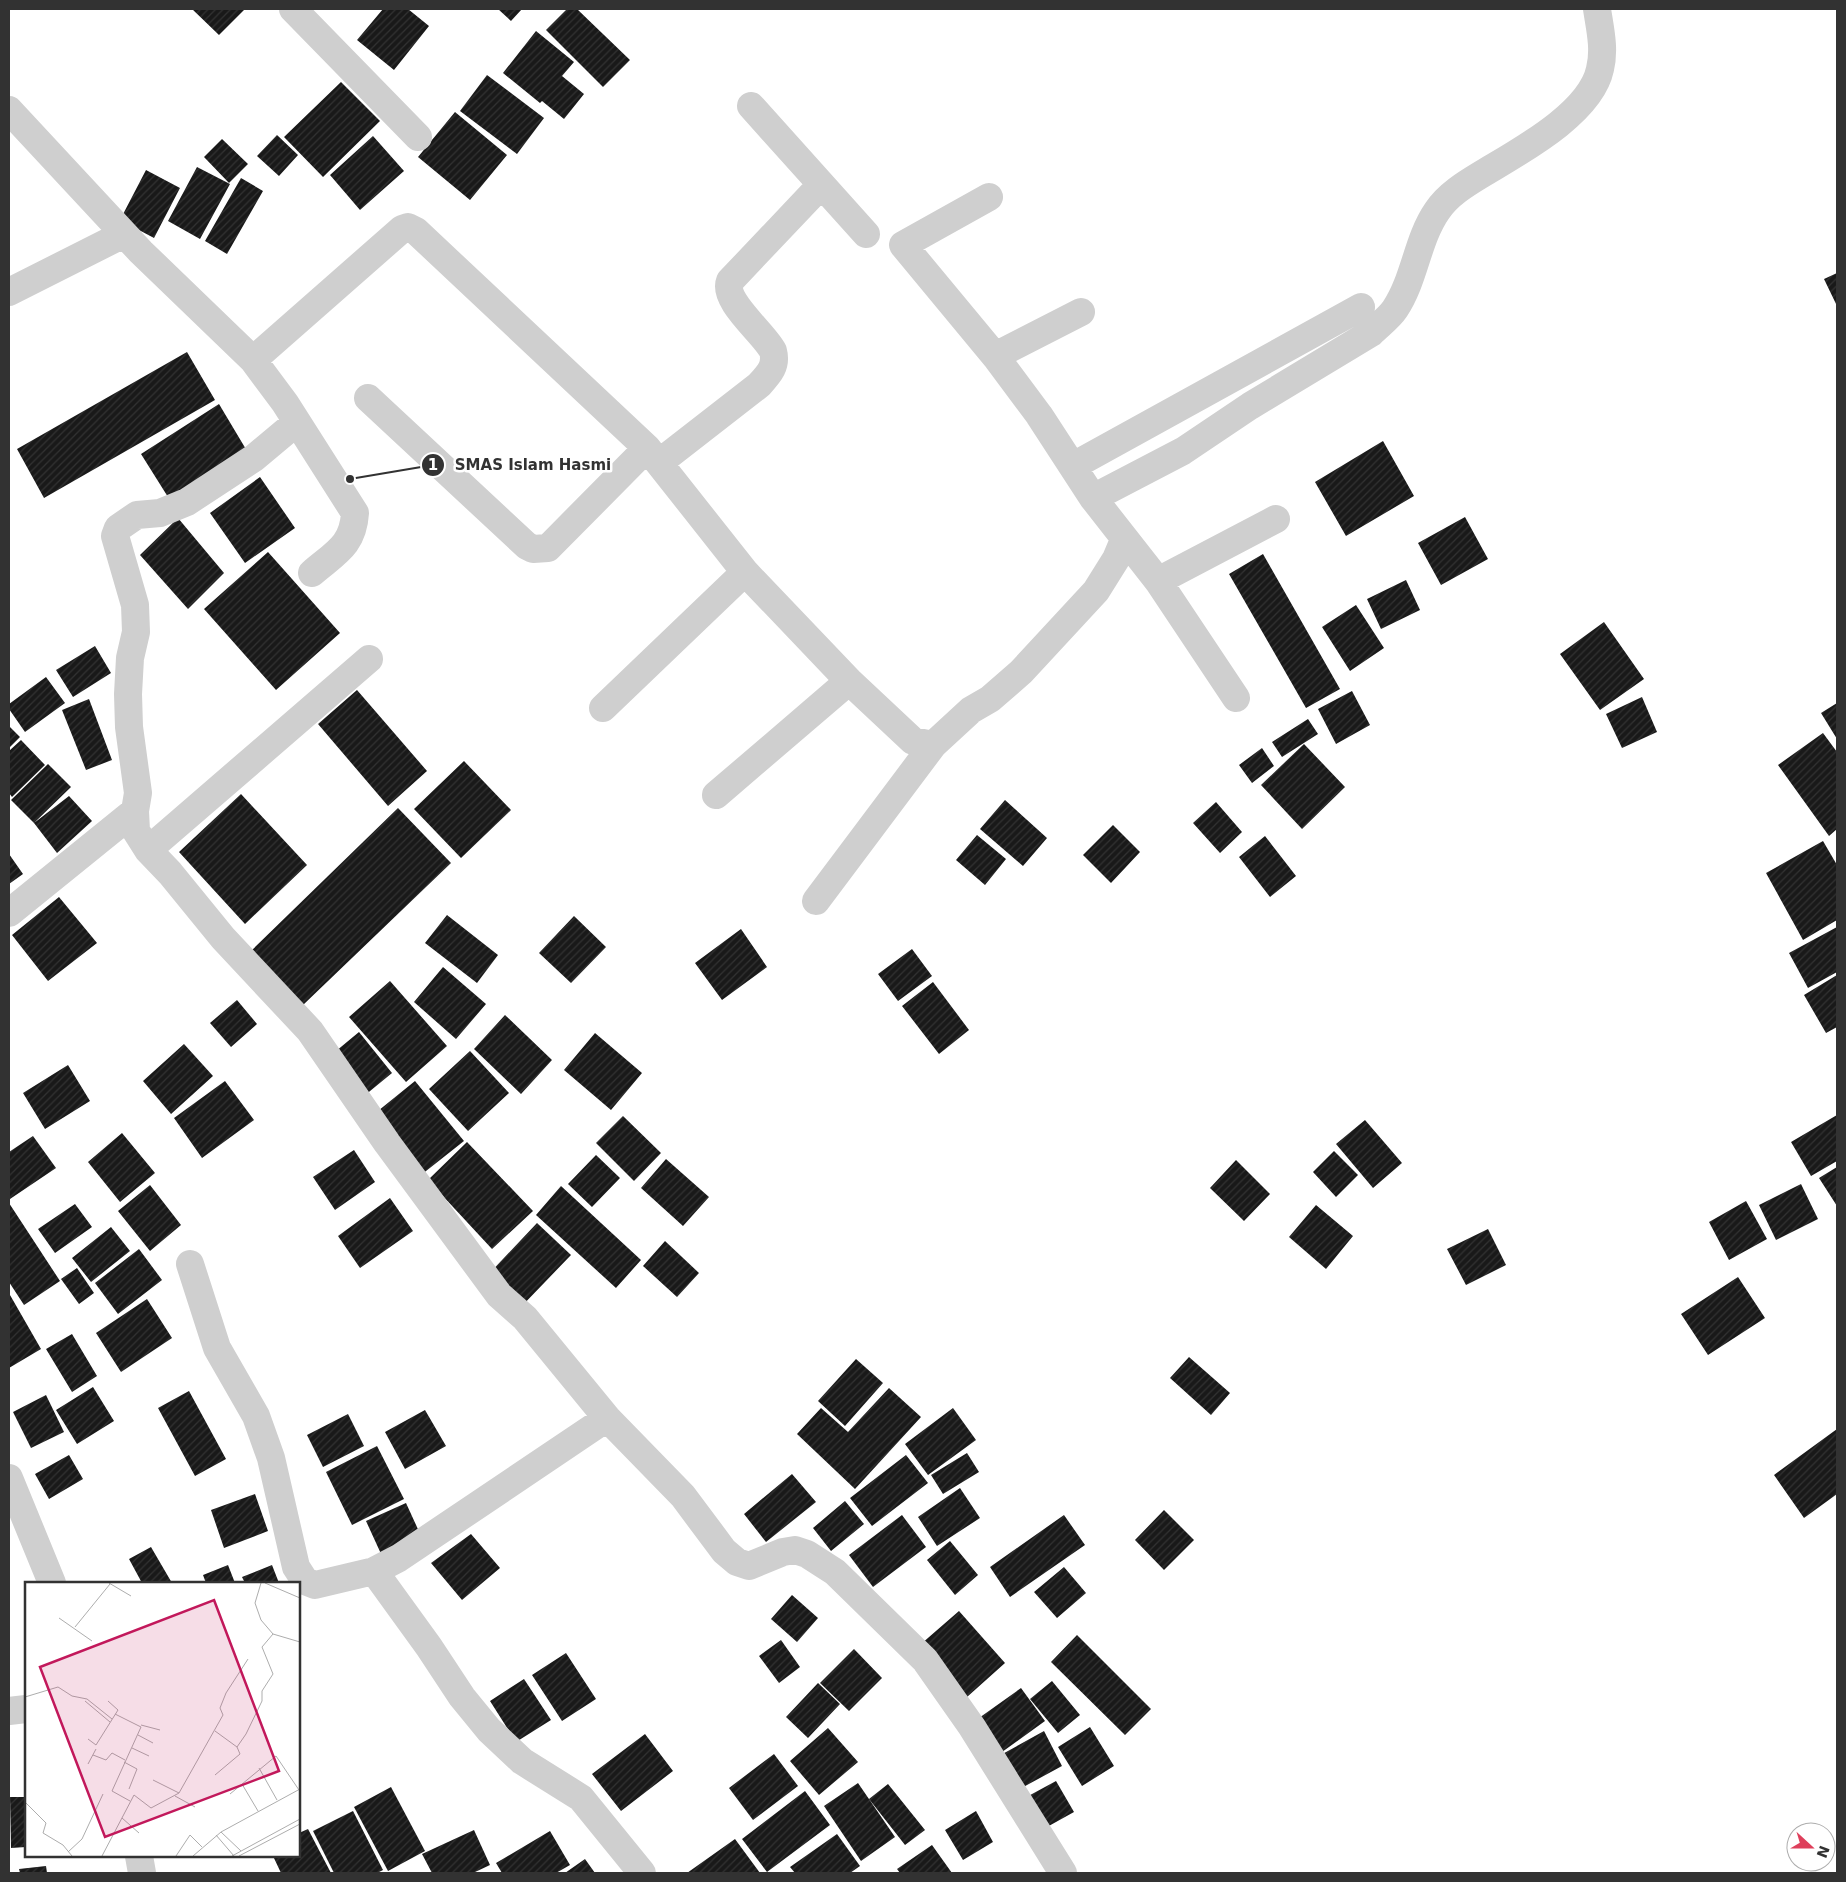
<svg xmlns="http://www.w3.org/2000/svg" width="1846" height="1882" viewBox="0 0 1846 1882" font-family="'DejaVu Sans',sans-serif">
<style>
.building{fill:url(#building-hatch)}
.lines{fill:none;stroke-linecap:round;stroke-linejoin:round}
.minor{stroke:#cfcfcf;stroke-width:28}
.inset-road{fill:none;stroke:#adadad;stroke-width:1}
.view{fill:#c2185b;fill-opacity:0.15;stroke:#c2185b;stroke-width:2.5}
.inset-edge{fill:none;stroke:#323232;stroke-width:2.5}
.leader{fill:none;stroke:#323232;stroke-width:2}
.callout-dot{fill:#323232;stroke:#fff;stroke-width:2}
.mark-label{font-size:15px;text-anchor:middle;font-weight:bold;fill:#fff}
.callout-label{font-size:15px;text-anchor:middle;font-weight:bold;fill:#323232;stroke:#fff;stroke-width:5;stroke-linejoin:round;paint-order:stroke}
</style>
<defs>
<pattern id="building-hatch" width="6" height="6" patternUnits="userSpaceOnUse" patternTransform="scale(1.25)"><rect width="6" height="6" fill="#191919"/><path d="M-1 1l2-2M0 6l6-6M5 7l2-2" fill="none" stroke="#323232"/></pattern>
</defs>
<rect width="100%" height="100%" fill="#fff"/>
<path class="building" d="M192 9H245L219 35Z
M383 9H408L429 26 394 70 357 40Z
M498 9H522L511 21Z
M567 9H577L630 60 603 87 546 30Z
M536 31 574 62 562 76 584 94 564 119 542 101 540 103 503 73Z
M487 75 544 118 517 154 460 111Z
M341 82 380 121 323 177 284 137Z
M455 112 507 155 470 200 418 157Z
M277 135 298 155 279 176 257 156Z
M373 136 404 171 360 210 330 175Z
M222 139 248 164 229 183 204 157Z
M197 167 230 184 200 239 168 221Z
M146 170 180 188 154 238 120 220Z
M241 178 263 191 227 254 205 241Z
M1837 273V306L1824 279Z
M187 352 215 400 44 498 17 449Z
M219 404 250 456 173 505 141 454Z
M1383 441 1414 496 1346 536 1315 482Z
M260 477 295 528 245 563 210 513Z
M1465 517 1488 559 1441 585 1418 543Z
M178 518 224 573 188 609 140 555Z
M268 552 340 633 276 690 204 609Z
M1263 554 1340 689 1306 708 1229 574Z
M1406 580 1420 610 1381 629 1367 599Z
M1356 605 1384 648 1350 671 1322 627Z
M1604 622 1644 679 1600 710 1560 654Z
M95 646 111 673 73 697 56 670Z
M46 677 65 703 25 732 9 709V704Z
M357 690 427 771 388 806 318 724Z
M1352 691 1370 725 1336 744 1318 709Z
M1642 697 1657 732 1622 748 1606 714Z
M89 699 112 760 86 770 62 710Z
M1837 703V739L1821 713Z
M1308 719 1318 734 1282 757 1272 742Z
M9 726 20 737 9 748Z
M1823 733 1837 752V829L1829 836 1778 765Z
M21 740 45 765 12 797 9 793V751Z
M1304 744 1345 787 1302 829 1261 785Z
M1262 748 1274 766 1252 783 1239 765Z
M464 761 511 810 461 858 414 809Z
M48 764 71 787 34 823 69 796 92 821 57 853 34 823 11 800Z
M241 794 307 865 245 924 179 852Z
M1005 800 1047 838 1023 866 980 829Z
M1216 802 1242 832 1220 853 1193 823Z
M398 808 451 863 303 1005 251 951Z
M1113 825 1140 852 1111 883 1083 855Z
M977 835 1006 859 985 885 956 860Z
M1265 836 1296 876 1270 897 1239 857Z
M1823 841 1837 865V920L1803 940 1766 873Z
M9 854 23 874 9 884Z
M59 897 97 943 48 981 12 935Z
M447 915 498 955 477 983 425 943Z
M574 916 606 947 571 983 539 953Z
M1837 927V972L1808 988 1789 953Z
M741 929 767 967 722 1000 695 963Z
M912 949 932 976 898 1001 878 974Z
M443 967 486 1004 456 1039 414 1002Z
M1837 975V1027L1826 1033 1804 995Z
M390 981 447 1046 406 1082 349 1017Z
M933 982 969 1030 939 1054 902 1006Z
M237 1000 257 1024 231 1047 210 1023Z
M505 1015 552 1060 521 1094 474 1049Z
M359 1032 392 1073 364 1096 330 1056Z
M595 1033 642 1073 611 1110 564 1070Z
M184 1044 213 1076 171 1114 143 1081Z
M470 1051 509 1093 468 1131 429 1089Z
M68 1065 90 1101 45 1129 23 1093Z
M225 1081 254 1120 202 1158 174 1118Z
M415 1081 464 1141 421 1175 373 1115Z
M1837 1115V1161L1811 1176 1791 1142Z
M623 1116 661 1153 634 1181 596 1143Z
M1365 1120 1402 1163 1373 1188 1336 1144Z
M122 1133 155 1173 120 1202 88 1162Z
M33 1136 56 1168 10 1199 9 1152Z
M467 1142 533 1211 492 1249 428 1180Z
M354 1150 375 1182 335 1210 313 1177Z
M1334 1151 1358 1175 1336 1197 1313 1172Z
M596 1155 620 1178 592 1207 568 1184Z
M666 1159 709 1197 683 1226 641 1188Z
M1236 1160 1270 1194 1244 1221 1210 1188Z
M1837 1167V1206L1819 1178Z
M1801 1184 1818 1219 1776 1240 1759 1205Z
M150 1185 181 1225 150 1251 118 1211Z
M561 1186 641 1260 616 1288 536 1215Z
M390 1198 413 1231 360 1268 338 1236Z
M1746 1201 1767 1239 1729 1260 1709 1222Z
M9 1203 60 1281 24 1305 9 1282Z
M75 1204 92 1227 55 1253 38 1229Z
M1316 1205 1353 1236 1326 1269 1289 1237Z
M537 1223 571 1255 519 1309 486 1277Z
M111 1227 130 1251 91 1282 72 1258Z
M1488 1229 1506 1265 1466 1285 1447 1249Z
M665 1241 699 1273 677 1297 643 1266Z
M139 1249 162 1280 118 1314 95 1283Z
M77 1268 94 1293 79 1304 61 1279Z
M1738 1277 1765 1318 1708 1355 1681 1314Z
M10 1295 41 1349 9 1368V1296Z
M147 1299 172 1338 121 1372 96 1333Z
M72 1334 97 1376 72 1392 46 1349Z
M1189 1357 1230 1393 1211 1415 1170 1378Z
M856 1359 883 1383 845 1426 818 1401Z
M93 1387 114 1421 77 1444 56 1410Z
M889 1388 921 1417 855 1489 797 1434 821 1408 848 1432Z
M189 1391 226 1459 195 1476 158 1408Z
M46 1395 64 1432 31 1448 13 1412Z
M953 1408 976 1440 928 1475 905 1444Z
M425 1410 446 1446 405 1469 385 1432Z
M348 1414 364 1446 323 1467 307 1435Z
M1837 1429V1494L1804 1518 1774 1475Z
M377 1446 404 1499 352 1525 326 1472Z
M967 1453 979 1472 943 1494 931 1475Z
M69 1455 83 1479 49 1499 35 1474Z
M906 1455 928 1483 872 1526 850 1498Z
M792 1474 816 1502 766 1542 744 1514Z
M960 1488 980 1518 937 1546 918 1517Z
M255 1494 268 1531 224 1548 211 1510Z
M845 1501 864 1524 831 1551 813 1528Z
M406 1503 422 1538 382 1556 366 1521Z
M1164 1510 1194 1540 1164 1570 1135 1540Z
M902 1515 926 1547 873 1587 849 1555Z
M1064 1515 1085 1545 1010 1597 990 1567Z
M471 1534 500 1568 462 1600 431 1563Z
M950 1541 978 1575 955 1595 927 1560Z
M151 1547 172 1583H142L129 1559Z
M228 1565 235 1583H206L203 1575Z
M272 1565 279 1583H245L242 1577Z
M1064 1567 1086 1593 1057 1618 1034 1592Z
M792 1595 818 1618 797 1642 771 1619Z
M959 1611 1005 1663 967 1697 921 1644Z
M1077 1635 1151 1709 1125 1735 1051 1662Z
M781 1640 800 1667 779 1683 759 1656Z
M854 1649 882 1678 849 1711 820 1683Z
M566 1653 596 1699 562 1721 532 1675Z
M524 1679 551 1720 516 1742 490 1701Z
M1052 1681 1080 1715 1058 1733 1030 1699Z
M818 1683 840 1704 808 1738 786 1717Z
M1021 1688 1045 1721 1002 1752 979 1718Z
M1090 1727 1114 1766 1082 1786 1058 1747Z
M828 1728 858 1762 819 1795 790 1761Z
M1044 1731 1062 1766 1016 1791 997 1757Z
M645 1734 673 1771 621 1811 592 1774Z
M774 1754 798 1786 753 1820 729 1788Z
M1056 1781 1074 1812 1038 1832 1021 1800Z
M858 1783 895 1837 861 1861 824 1806Z
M888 1784 925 1830 905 1845 869 1799Z
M391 1787 425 1851 388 1871 354 1807Z
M805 1791 830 1825 767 1872 742 1839Z
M10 1797H26V1847L11 1848Z
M353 1811 383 1870 377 1873H334L313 1831Z
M976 1811 993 1842 963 1860 945 1830Z
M308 1829 331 1873H281L273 1856H299V1833Z
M474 1830 490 1865 473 1873H432L422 1854Z
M550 1831 570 1865 556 1873H502L496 1863Z
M837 1834 860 1866 850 1873H795L790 1867Z
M735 1839 760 1873H687Z
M932 1845 952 1873H900L897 1869Z
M585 1859 595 1873H565Z
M46 1866 47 1873H20L19 1869Z"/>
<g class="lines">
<path class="minor" d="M293 9 418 137
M751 106 866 234
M9 110 141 252 253 360 285 403 355 513C353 546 335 553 312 573
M989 197 903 245 995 356 1039 415 1093 498 1158 581 1276 519
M9 292 124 234
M995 356 1081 312
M253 360 402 229 408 227 416 231 647 448 745 572 849 681 913 741 933 745 971 710 990 699 1021 672 1096 591 1116 559 1124 540
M368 398 527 546 533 549 548 548 647 448
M297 422 254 458 187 502 160 513 137 515 118 528 115 536 135 605 136 632 130 658 128 694 129 727 138 793 135 811 136 831 148 850 170 873 223 938 310 1031 387 1143 499 1295 525 1318 607 1418 683 1496 724 1551 737 1562 749 1566 783 1552 795 1550 807 1554 835 1572 925 1660 972 1727 1063 1873
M660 462 759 385C769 374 777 366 773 351 764 333 722 301 730 281L821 185
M1073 466 1361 307
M1093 498 1183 451 1250 406 1371 333C1379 325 1389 318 1395 309 1415 279 1417 240 1437 211 1449 193 1469 182 1487 171 1524 149 1591 112 1600 69 1605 49 1600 29 1597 9
M1158 581 1236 698
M603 708 745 572
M716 795 849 681
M148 850 369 659
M816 901 933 745
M9 913 135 811
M190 1264 217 1348 256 1416 271 1458 296 1567 305 1581 315 1585 374 1571
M607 1418 399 1558 374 1571 429 1647 462 1697 489 1730 522 1761 581 1798 642 1873
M9 1478 52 1583
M9 1711 26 1709
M139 1856 142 1873"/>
</g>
<g transform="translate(25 1582)">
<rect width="275" height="275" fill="#fff"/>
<path class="inset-road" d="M84 1 106 14M236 1 230 21 236 38 248 52 275 60M240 1 275 16M34 36 67 59M50 45 85 2M0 115 33 105 47 114 62 117 87 137M60 119 85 140M90 132 116 145 87 209 105 219M116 143 135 148M190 149 212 165 221 152 237 119V109L248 92 237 65 248 52M113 153 128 161M63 157 71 163 93 128 83 119M107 166 124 174M68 173 81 178 87 171 100 178M99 180 112 187 104 207M63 182 71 167M234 186 252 218M190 193 215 172 212 165M128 198 154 211M217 202 233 229M205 212 251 174 274 208M150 214 170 225M0 220 21 241 18 251 38 263 47 274M97 236 114 251M196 250 216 269M191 253 209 274M43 270 57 257 78 212M77 274 109 213 126 226 154 211 198 133 195 126 201 111 223 77M151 274 165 253 177 265M168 274 196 250 275 207M207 274 275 237M214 274 275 242"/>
<path class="view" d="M189 18 254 189 80 255 15 85Z"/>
<rect width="275" height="275" class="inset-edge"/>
</g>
<path class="leader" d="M350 479L433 465"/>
<g class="callout-dot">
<circle cx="350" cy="479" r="5"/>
<circle cx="433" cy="465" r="12"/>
</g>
<g class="mark-label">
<text x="433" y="470">1</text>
</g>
<g class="callout-label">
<text x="533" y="470">SMAS Islam Hasmi</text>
</g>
<rect width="1846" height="1882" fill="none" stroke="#323232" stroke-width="20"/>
<g transform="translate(1811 1847) rotate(111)"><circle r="24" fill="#ffffff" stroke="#adadad"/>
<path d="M0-4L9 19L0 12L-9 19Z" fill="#de3f5b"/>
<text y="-8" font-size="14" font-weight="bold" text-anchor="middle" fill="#323232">N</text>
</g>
</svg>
